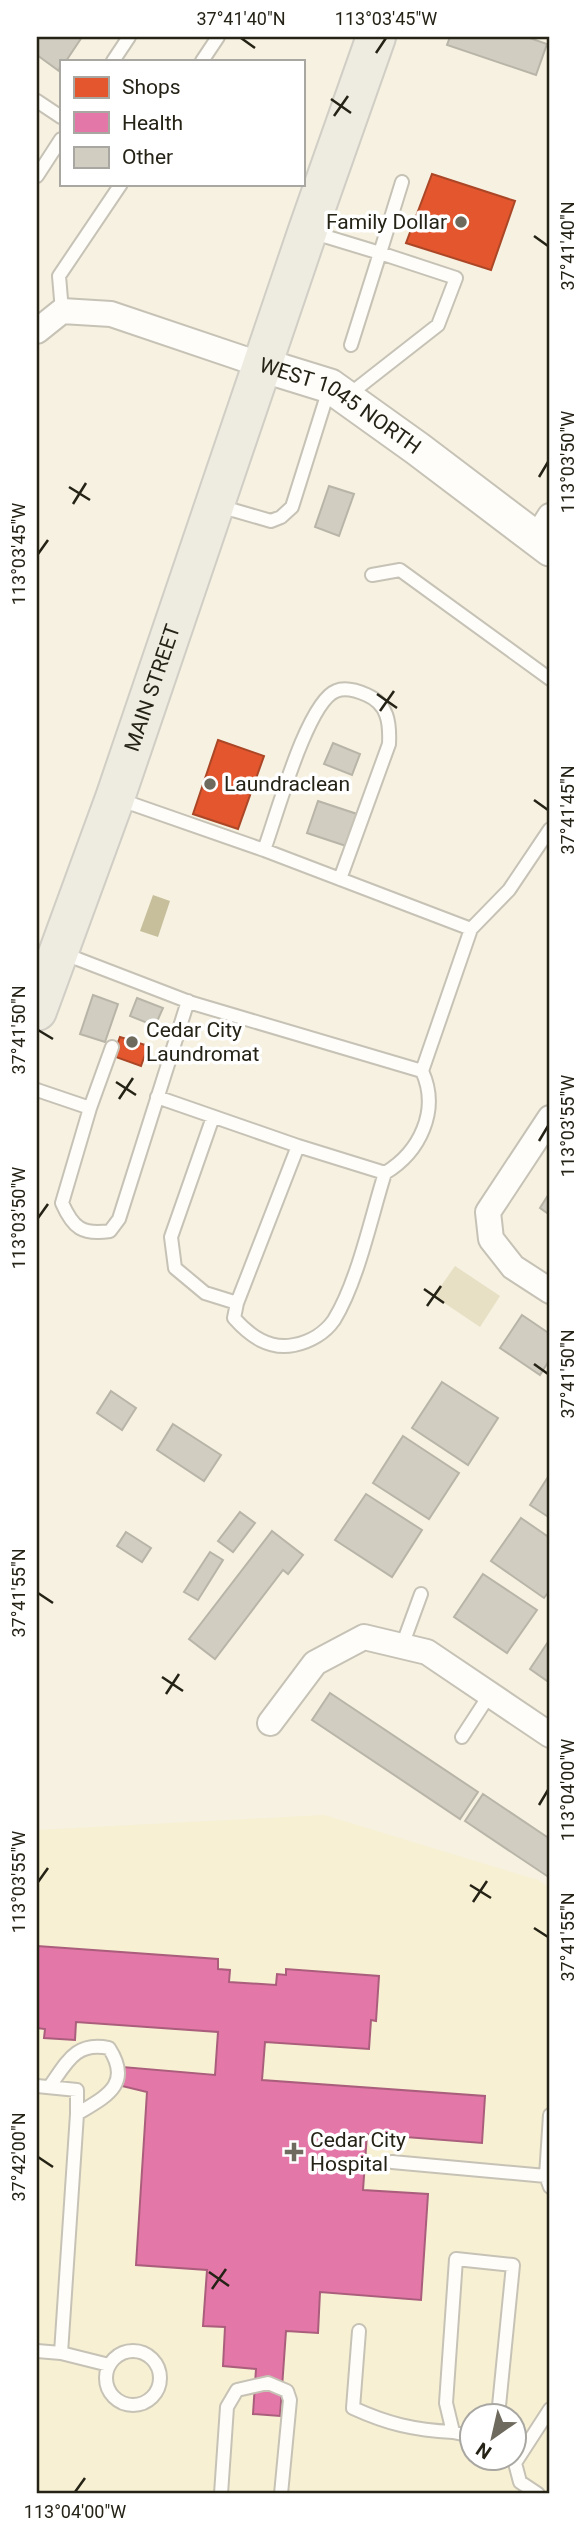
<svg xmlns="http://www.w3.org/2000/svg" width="587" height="2531" viewBox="0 0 587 2531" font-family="Roboto,sans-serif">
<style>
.built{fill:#f7f0d3;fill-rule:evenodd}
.green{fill:#e7e0c5}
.water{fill:#c7bf9b}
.shops{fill:#e4572e;stroke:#ab4727;stroke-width:2}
.health{fill:#e377a8;stroke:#aa5e7c;stroke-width:2}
.building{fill:#d1cdc0;stroke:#b8b5a8;stroke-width:2}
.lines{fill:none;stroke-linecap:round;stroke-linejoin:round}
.service-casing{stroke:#c6c2b5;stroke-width:16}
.minor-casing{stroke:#c6c2b5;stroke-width:28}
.secondary-casing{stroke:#c6c2b5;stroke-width:37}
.primary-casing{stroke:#d0cec5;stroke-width:42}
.service{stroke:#fefdfa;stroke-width:12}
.minor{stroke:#fefdfa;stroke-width:24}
.secondary{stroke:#fefdfa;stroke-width:33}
.primary{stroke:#eeece1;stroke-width:38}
.ticks{fill:none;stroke:#252216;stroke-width:2.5}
.poi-dot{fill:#6e6a5d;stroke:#fff;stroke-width:2.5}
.labels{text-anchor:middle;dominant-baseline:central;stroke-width:7;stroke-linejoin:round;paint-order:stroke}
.poi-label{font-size:21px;fill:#252216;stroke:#fff;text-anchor:start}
.street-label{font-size:21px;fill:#252216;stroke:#fff}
.neatline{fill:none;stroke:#252216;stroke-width:2.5}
.ticks-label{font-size:18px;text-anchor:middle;fill:#252216}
</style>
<rect width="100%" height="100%" fill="#f6f1e0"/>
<path class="built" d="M324 1815 538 1880 550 1888V2490L547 2494H37V1830ZM472 2416H514V2458H472Z"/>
<path class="green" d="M455 1266 500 1296 480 1327 434 1296Z"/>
<path class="water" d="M153 895 170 901 158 937 140 931Z"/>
<path class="shops" d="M432 174 515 201 491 270 406 243Z
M218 740 264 756 238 829 193 814Z
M120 1037 148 1046 141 1066 113 1056Z"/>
<path class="health" d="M37 1946 218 1959V1969L230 1970 229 1982 276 1985 277 1974 286 1975V1969L379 1976 376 2021 371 2020 369 2049 265 2042 262 2080 485 2096 482 2143 367 2134 363 2190 428 2194 421 2300 320 2292 318 2333 286 2331 280 2416 253 2414 256 2369 223 2366 225 2327 203 2326 207 2270 136 2265 147 2092 122 2086 123 2067 215 2075 218 2032 76 2022 75 2040 44 2038 45 2029 37 2028Z"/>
<path class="building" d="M37 37H82L66 61H61L59 71 37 55Z
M450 37H527L547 44 536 75 447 45Z
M329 486 354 494 339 536 315 527Z
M333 743 360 754 352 775 324 764Z
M318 801 357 814 346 846 307 833Z
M93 995 118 1004 105 1042 80 1034Z
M137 998 163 1008 155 1026 130 1016Z
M550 1192V1215L540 1208Z
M522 1315 550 1334V1359L540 1375 500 1348Z
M442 1382 498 1418 468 1465 412 1428Z
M111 1391 136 1408 122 1430 97 1413Z
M173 1424 221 1455 204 1481 157 1450Z
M403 1436 459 1473 429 1519 373 1483Z
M550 1474V1518L530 1505Z
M366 1494 422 1530 392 1577 335 1540Z
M240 1512 255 1523 233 1552 218 1541Z
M521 1518 550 1538V1590L544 1598 491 1561Z
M272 1531 303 1555 288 1574 283 1570 215 1659 189 1639Z
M126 1532 151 1548 142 1562 117 1546Z
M210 1552 223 1560 198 1600 184 1592Z
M483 1574 537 1610 507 1653 454 1617Z
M550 1639V1683L530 1669Z
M330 1693 478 1792 460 1819 312 1720Z
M483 1794 550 1839V1878L465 1821Z"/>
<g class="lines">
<g class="service-casing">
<path id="service" d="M113 61 129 37
M202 61 218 37
M37 101 61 117
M37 176 61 139
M311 232 380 253 351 345
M62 311 59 276 121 184
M346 397 438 325 456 278 380 253 402 182
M219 506 271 521 281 517 292 507 329 389
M372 575 400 570 550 679
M118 799 264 850 471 929 509 890 550 829
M264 850C276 818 307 702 336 691 345 687 358 691 367 695 388 704 390 723 389 744L340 879
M62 953 192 1003 422 1071 471 929
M37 1090 90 1108 62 1203C73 1228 82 1235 110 1231L119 1219 188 1001
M157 1097 298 1146 385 1173C420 1152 440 1110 422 1071
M90 1108 112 1047
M213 1117 171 1237 175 1268 205 1293 237 1303 298 1146
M237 1303 234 1318C250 1336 269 1350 294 1345 310 1342 325 1333 334 1320 358 1281 371 1217 385 1173
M402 1646 421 1594
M462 1737 490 1694
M37 2086 77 2090V2114L61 2353 37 2351
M50 2086C67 2062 76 2041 109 2048 133 2085 105 2097 77 2114
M550 2115 546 2176 550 2187
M392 2162 546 2176
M359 2331 353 2408C388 2424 414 2430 453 2432
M106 2378a27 27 0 1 1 54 0a27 27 0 1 1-54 0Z
M61 2353 109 2365
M472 2436 453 2432 446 2403 456 2259 513 2265 498 2416
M221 2494 227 2407 237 2390 268 2383 287 2391 290 2400 281 2494
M538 2494 520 2482 515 2463 550 2409"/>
</g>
<g class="minor-casing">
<path id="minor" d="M37 331 62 311 111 314 262 365
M536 538 550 516
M550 1118 488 1212 491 1239 513 1267 550 1291
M270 1723 315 1663 364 1637 427 1652 550 1735"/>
</g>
<g class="secondary-casing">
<g id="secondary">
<path id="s1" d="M262 365 330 386 418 449 550 549"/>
</g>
</g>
<g class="primary-casing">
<g id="primary">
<path id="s2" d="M37 1011 115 798 308 230 376 37"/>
</g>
</g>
<use href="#service" class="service"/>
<use href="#minor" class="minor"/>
<use href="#secondary" class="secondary"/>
<use href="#primary" class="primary"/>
</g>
<path class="ticks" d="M241 38 255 48M376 53 386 38M331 99 351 113M334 116 348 96M534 236 548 246M539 477 548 462M69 487 90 500M73 504 86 483M38 554 48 540M377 694 397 708M380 711 394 691M534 800 548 810M38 1030 53 1039M116 1082 136 1095M119 1099 133 1078M539 1141 548 1126M38 1218 48 1204M424 1289 444 1303M427 1306 441 1286M534 1364 548 1374M38 1593 53 1603M162 1677 183 1691M166 1694 179 1674M539 1805 548 1790M38 1882 48 1868M470 1885 491 1898M473 1902 487 1881M534 1928 548 1937M38 2157 53 2167M209 2272 229 2286M212 2289 226 2269M75 2492 85 2478"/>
<g class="poi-dot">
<circle cx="461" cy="222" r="7"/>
<circle cx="210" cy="784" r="7"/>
<circle cx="132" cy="1042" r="7"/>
<path d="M290.5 2141.5h7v7h7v7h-7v7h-7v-7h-7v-7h7z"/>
</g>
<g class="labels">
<g class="poi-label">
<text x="447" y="222" text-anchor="end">Family Dollar</text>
<text x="224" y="784">Laundraclean</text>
<text x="146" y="1030">Cedar City<tspan x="146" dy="24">Laundromat</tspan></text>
<text x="310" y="2140">Cedar City<tspan x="310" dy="24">Hospital</tspan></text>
</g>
<g class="street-label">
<text stroke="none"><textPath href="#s1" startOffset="89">WEST 1045 NORTH</textPath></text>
<text stroke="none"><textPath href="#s2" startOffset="343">MAIN STREET</textPath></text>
</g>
</g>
<rect width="587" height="2531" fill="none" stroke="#ffffff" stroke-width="77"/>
<rect x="60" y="60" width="245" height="126" fill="#ffffff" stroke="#a8a7a2" stroke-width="2"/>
<rect x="74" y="77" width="35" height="21" fill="#e4572e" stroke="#a8a7a2" stroke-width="2"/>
<text x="122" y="94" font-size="21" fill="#252216">Shops</text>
<rect x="74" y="112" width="35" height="21" fill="#e377a8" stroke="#a8a7a2" stroke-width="2"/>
<text x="122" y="130" font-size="21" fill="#252216">Health</text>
<rect x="74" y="147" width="35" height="21" fill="#d1cdc0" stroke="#a8a7a2" stroke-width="2"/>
<text x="122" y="164" font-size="21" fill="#252216">Other</text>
<g transform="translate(493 2437) rotate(214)"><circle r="33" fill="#ffffff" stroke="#a8a7a2" stroke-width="2"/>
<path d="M0-5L12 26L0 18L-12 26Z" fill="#6e6a5d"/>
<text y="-10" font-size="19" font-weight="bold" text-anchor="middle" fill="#252216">N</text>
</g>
<rect x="38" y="38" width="510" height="2454" class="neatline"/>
<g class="ticks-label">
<text x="241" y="25">37°41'40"N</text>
<text x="386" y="25">113°03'45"W</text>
<text transform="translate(568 246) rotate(-90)" y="6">37°41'40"N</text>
<text transform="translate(568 462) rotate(-90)" y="6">113°03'50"W</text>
<text transform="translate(19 554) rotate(-90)" y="6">113°03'45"W</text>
<text transform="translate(568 810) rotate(-90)" y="6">37°41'45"N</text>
<text transform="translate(19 1030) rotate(-90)" y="6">37°41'50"N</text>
<text transform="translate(568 1126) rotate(-90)" y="6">113°03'55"W</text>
<text transform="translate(19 1218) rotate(-90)" y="6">113°03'50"W</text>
<text transform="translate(568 1374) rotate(-90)" y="6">37°41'50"N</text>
<text transform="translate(19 1593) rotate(-90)" y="6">37°41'55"N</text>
<text transform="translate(568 1790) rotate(-90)" y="6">113°04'00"W</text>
<text transform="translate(19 1882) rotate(-90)" y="6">113°03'55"W</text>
<text transform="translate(568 1937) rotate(-90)" y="6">37°41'55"N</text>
<text transform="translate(19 2157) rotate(-90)" y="6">37°42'00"N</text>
<text x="75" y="2518">113°04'00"W</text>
</g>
</svg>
